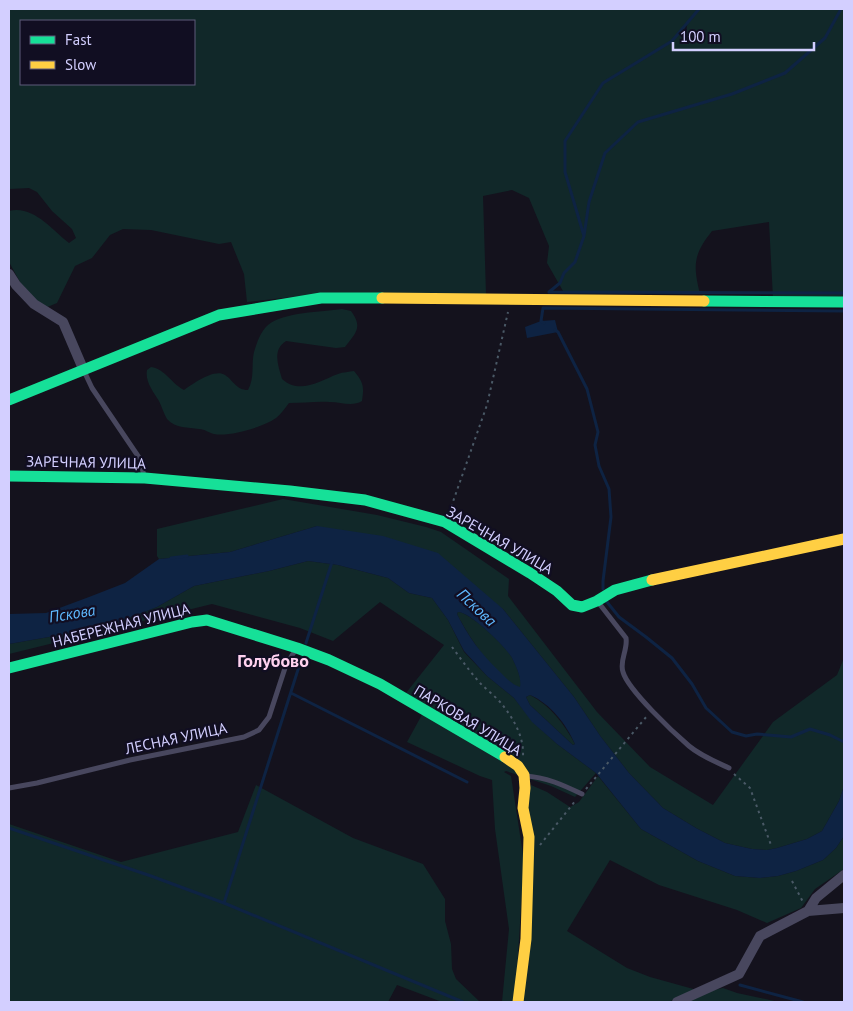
<svg xmlns="http://www.w3.org/2000/svg" width="853" height="1011" viewBox="0 0 853 1011" font-family="'PT Sans',sans-serif">
<style>
.green{fill:#112829;fill-rule:evenodd}
.water{fill:#0e2343;fill-rule:evenodd}
.lines{fill:none;stroke-linecap:round;stroke-linejoin:round}
.stream{stroke:#0e2343;stroke-width:3}
.path{stroke:#4a5966;stroke-width:2;stroke-dasharray:2.5 4;stroke-linecap:butt}
.lane{stroke:#48475e;stroke-width:5}
.street{stroke:#48475e;stroke-width:10}
.fast{stroke:#16e098;stroke-width:11}
.slow{stroke:#ffcf43;stroke-width:11}
.labels{text-anchor:middle;dominant-baseline:central;stroke-width:4.5;stroke-linejoin:round;paint-order:stroke}
.street-label{font-size:15px;fill:#d3cfff;stroke:#110e22}
.water-label{font-size:16px;font-style:italic;fill:#5eb8fe;stroke:#110e22}
.quarter-label{font-size:18px;font-weight:bold;fill:#ffd1ef;stroke:#110e22}
</style>
<rect width="100%" height="100%" fill="#14121d"/>
<path class="green" d="M9 9H844V297L773 298 769 222 712 231C693 255 693 265 700 294L563 291 547 263 549 246 529 198 512 190 483 196 486 294 328 293 247 302 244 274 231 242 219 244 151 230 123 229 110 235 92 258 75 266 57 303 45 308 25 291 9 262V211C33 205 51 229 69 243L76 238 72 229 52 211 37 192 29 188 9 189ZM21 21H194V84H21Z
M342 309 351 311C363 327 356 333 345 347L336 348 286 341C272 350 278 365 282 379 300 395 319 381 338 374 343 372 349 372 354 371 364 383 364 387 362 401 352 407 341 402 330 402 317 401 303 403 289 403 285 408 281 414 276 418 263 427 230 437 214 434 209 433 205 429 199 429 188 427 176 429 167 419 164 414 162 407 159 401 153 391 145 382 147 370L151 367C165 369 172 384 184 390 193 384 214 368 225 375 234 381 236 390 248 390 255 377 251 365 254 352 257 343 260 332 268 325 283 312 322 312 342 309Z
M283 499 377 515 426 527 441 532 509 579 508 596 597 712 650 767 713 805 773 722 837 675 844 658V786L839 801 822 831 807 839 777 848 767 850 752 849 725 843 696 828 663 808 629 773 601 737 574 697 503 609 317 526 230 552 159 559 157 556V529Z
M308 561 338 565 388 578 409 593 432 598 448 620 464 652 487 676 514 698 533 722 557 744 596 773 575 797 551 786 506 771 504 772 511 776 524 861 515 1002H502L509 929 495 829 492 780 480 776 407 742 424 711 402 698 444 645 380 602 333 641 300 628 212 604 9 654V644L83 631 118 622 157 607 194 586 269 571Z
M458 612C470 612 504 645 511 656 516 664 520 676 522 686L520 688C495 678 469 637 457 614Z
M530 695C551 706 564 724 575 744L573 745 530 705 526 697Z
M598 776 641 829 698 861 735 876 760 878 778 876 796 871 823 860 836 848 844 836V869L815 889 801 908 767 923 737 910 659 885 610 860 567 931 627 968 650 977 697 990 668 1002H522L527 801 531 785 547 792 570 807 579 802Z
M256 785 353 838 423 864 445 899V921L451 944 452 969 456 979 479 1001 476 1002H442L397 985 388 1002H9V824L121 862 238 832Z
M723 988 737 993 779 1002H685L705 992Z"/>
<path class="water" d="M555 320 558 332 527 338 525 327 541 321Z
M317 526 383 536 438 553 503 609 574 697 601 737 629 773 663 808 696 828 725 843 752 849 767 850 777 848 807 839 822 831 839 801 844 786V836L836 848 823 860 796 871 778 876 760 878 735 876 698 861 641 829 596 773 557 744 532 722 514 698 487 676 464 651 448 620 432 598 409 593 388 578 338 565 308 561 269 571 194 586 157 607 118 622 83 631 9 644V614L46 613 89 597 125 583 159 559 230 552ZM458 612C470 612 506 647 512 658 516 666 522 679 520 687 512 685 505 677 499 671 481 654 468 636 457 614ZM530 695C551 704 566 724 575 744L573 745 530 705 526 697Z"/>
<g class="lines">
<path class="stream" d="M584 236 589 202 605 153 638 122 732 94 785 73 825 38 841 9
M549 292 560 283 564 273 575 262 584 236 565 172V141L603 83 672 41 699 9
M549 292 844 293
M544 323 541 321 543 308 844 311
M555 330 558 332 587 389 598 432 595 445 599 466 609 489 611 517 603 581V589
M171 558 187 556
M607 602 619 617 646 637 672 658 692 684 706 708 732 732 746 736 757 734 791 737 810 729 830 735 844 742
M306 643 332 562
M291 693 467 782
M9 828 151 876 224 903 302 657
M224 903 463 1002
M740 985 803 1002"/>
<path class="path" d="M449 513 487 405 508 312
M452 647C461 659 470 672 481 684 487 690 495 696 501 703 513 718 524 736 523 756
M734 774 750 788 771 845
M586 789 647 716
M540 845 576 800
M792 881 803 902"/>
<path class="lane" d="M84 371 92 388 140 459 144 476
M598 602 626 638C628 650 619 661 623 672 628 690 674 733 689 746 701 756 716 762 729 768
M525 776C546 777 563 785 582 794
M9 788 37 783 130 760 244 737 259 730 269 717 286 665 296 649"/>
<path class="street" d="M9 274 16 285 34 304 63 322 84 371
M808 911 816 898 844 875
M677 1002 739 974 760 936 808 911 844 908"/>
<path class="fast" d="M704 301 844 302
M9 400 219 315 321 298H382
M9 476 145 478 290 491 365 500 445 522 530 573 557 591 572 605 582 607 597 601 615 590 652 580
M9 668 192 622 207 620 297 648 329 660 380 684 505 757"/>
<path class="slow" d="M382 298 704 301
M652 580 844 539
M505 757 518 766 524 775 525 788 523 808 529 837 526 939 518 1002"/>
</g>
<g class="labels">
<g class="street-label">
<text transform="translate(86 462) rotate(1)">ЗАРЕЧНАЯ УЛИЦА</text>
<text transform="translate(500 540) rotate(30)">ЗАРЕЧНАЯ УЛИЦА</text>
<text transform="translate(121 625) rotate(-14)">НАБЕРЕЖНАЯ УЛИЦА</text>
<text transform="translate(468 720) rotate(31)">ПАРКОВАЯ УЛИЦА</text>
<text transform="translate(176 738) rotate(-12)">ЛЕСНАЯ УЛИЦА</text>
</g>
<g class="water-label">
<text transform="translate(477 607) rotate(43)">Пскова</text>
<text transform="translate(72 613) rotate(-9)">Пскова</text>
</g>
<g class="quarter-label">
<text x="273" y="660">Голубово</text>
</g>
</g>
<rect width="853" height="1011" fill="none" stroke="#d3cfff" stroke-width="20"/>
<rect x="20" y="20" width="175" height="65" fill="#110e22" stroke="#5f5b7a"/>
<rect x="30" y="36" width="25" height="8" fill="#16e098" stroke="#5f5b7a"/>
<text x="65" y="45" font-size="15" fill="#d3cfff">Fast</text>
<rect x="30" y="61" width="25" height="8" fill="#ffcf43" stroke="#5f5b7a"/>
<text x="65" y="70" font-size="15" fill="#d3cfff">Slow</text>
<path d="M673 42v8h141v-8" fill="none" stroke="#d3cfff" stroke-width="2.5"/>
<text x="680" y="42" font-size="15" fill="#d3cfff" stroke="#110e22" stroke-width="4" paint-order="stroke">100 m</text>
</svg>
